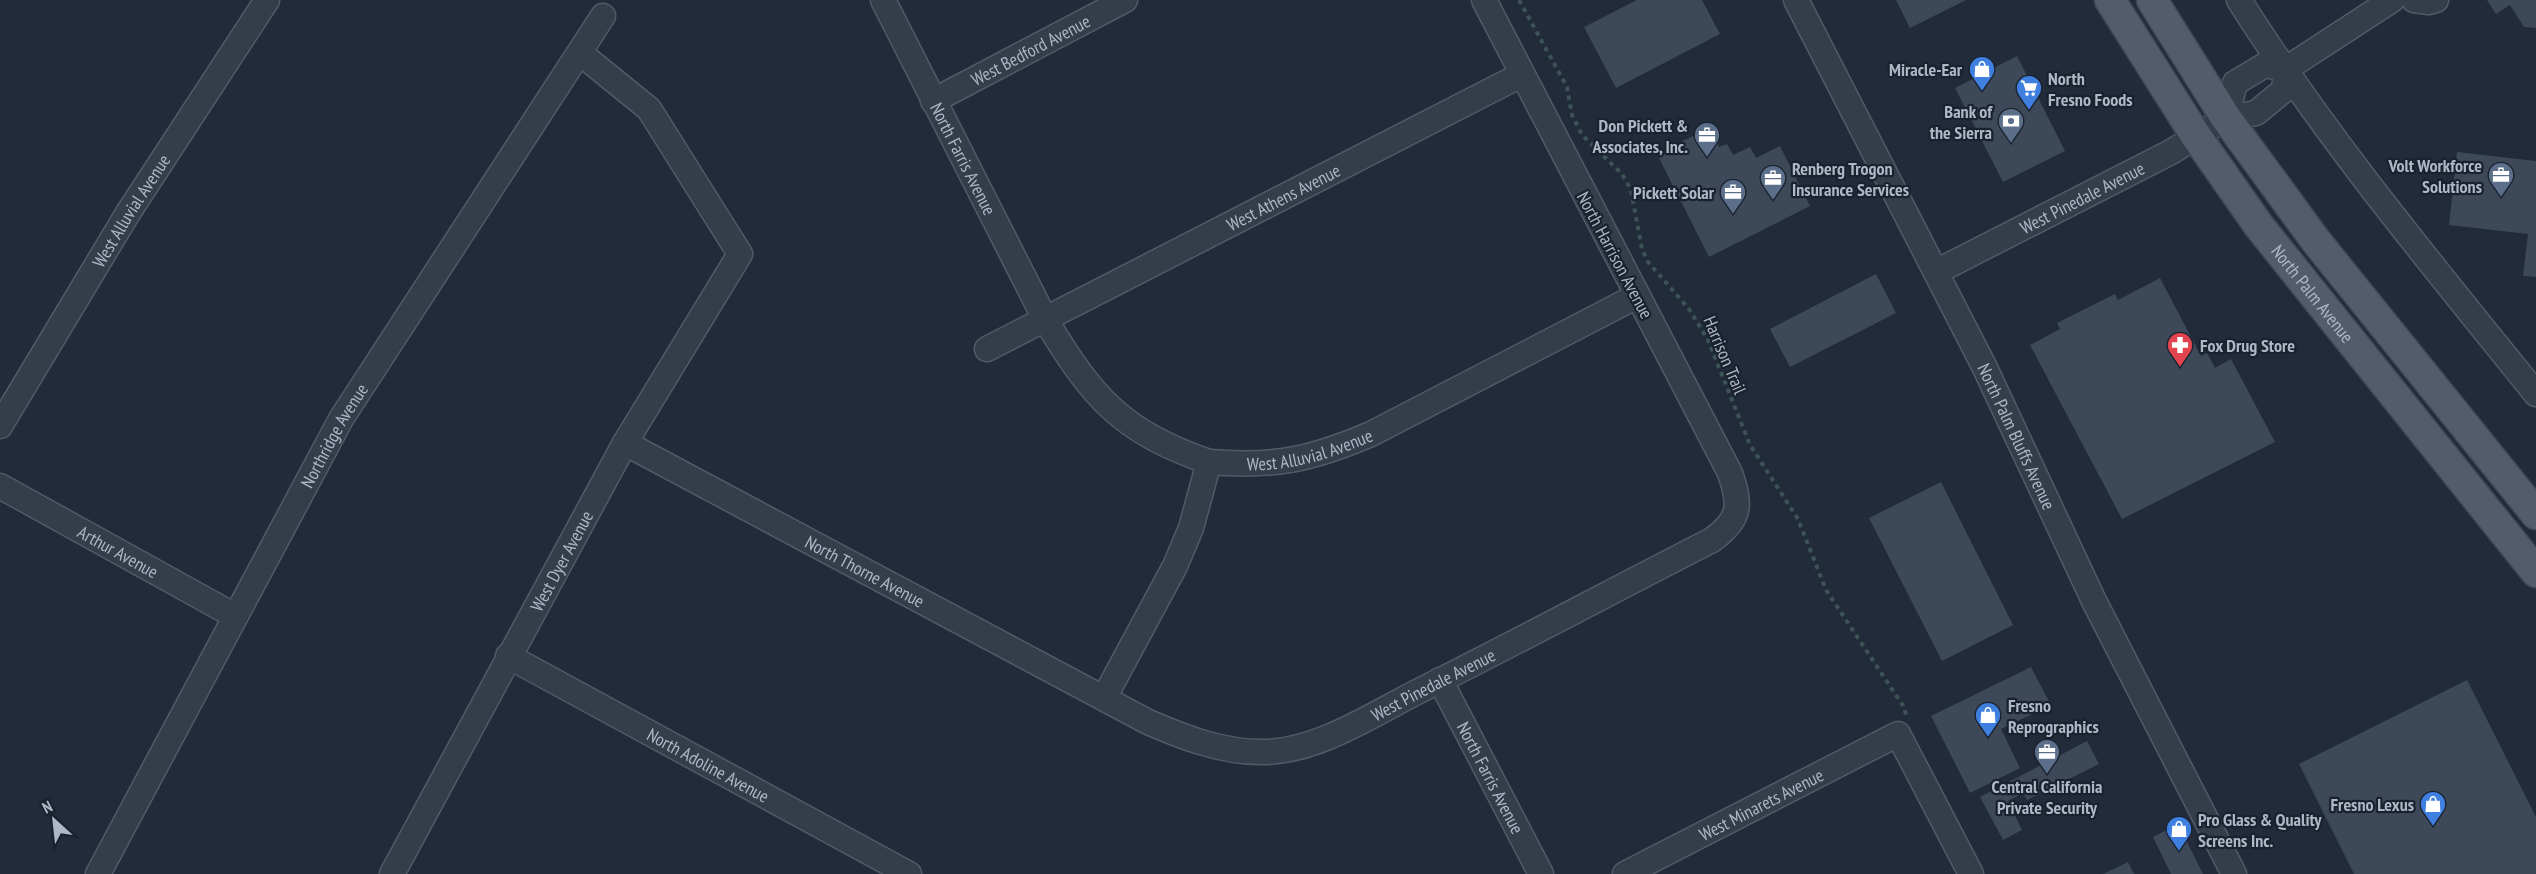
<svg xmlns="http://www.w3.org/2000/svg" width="2536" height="874" viewBox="0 0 2536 874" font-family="'PT Sans Narrow',sans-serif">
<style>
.building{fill:#3d4959}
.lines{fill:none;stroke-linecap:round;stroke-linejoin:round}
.minor-casing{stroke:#525a68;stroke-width:27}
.major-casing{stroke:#3e4653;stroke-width:33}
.path{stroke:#3d5355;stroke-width:4;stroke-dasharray:4.5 4.5;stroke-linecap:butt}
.minor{stroke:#343d4a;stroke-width:24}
.major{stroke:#525c6a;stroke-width:30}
.labels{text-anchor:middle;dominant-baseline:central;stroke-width:4.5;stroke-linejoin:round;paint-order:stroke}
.street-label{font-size:18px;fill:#afb7c6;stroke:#1a222f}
.poi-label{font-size:18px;font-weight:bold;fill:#afb7c6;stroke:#1a222f;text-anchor:end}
</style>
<rect width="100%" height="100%" fill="#212b3a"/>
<path class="building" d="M1637 0H1702L1720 34 1616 88 1584 27Z
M1896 0H1966L1910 28Z
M2487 0H2536V28L2524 27 2510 5 2496 14Z
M2017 56 2065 151 2003 182 1955 88Z
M1709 128 1719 147 1727 144 1733 155 1750 147 1756 158 1780 146 1810 206 1709 257 1657 154Z
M2457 152 2536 161V277L2523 276 2528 234 2449 225Z
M1876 274 1896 313 1790 367 1770 329Z
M2160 278 2201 356 2207 353 2215 368 2231 359 2275 442 2122 519 2030 345 2060 329 2057 323 2115 294 2118 300Z
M1941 482 2013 625 1942 661 1869 518Z
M2031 667 2051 705 2001 729 2020 768 1970 793 1931 716Z
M2467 680 2536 817V874H2354L2299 764Z
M2087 741 2099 764 2027 800 2023 793 2008 801 2022 830 2003 840 1980 797Z
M2178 824 2203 874H2171L2153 837Z
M2128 862 2134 874H2103Z"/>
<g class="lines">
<g class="minor-casing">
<g id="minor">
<path id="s1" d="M883 0 1045 319C1092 397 1120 431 1209 462"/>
<path id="s2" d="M1796 0 1985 368 2094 601 2234 874"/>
<path d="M2239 0C2327 139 2433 266 2536 394"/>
<path d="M2414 0 2429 2 2436 0"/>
<path id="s3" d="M933 101 1125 0"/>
<path d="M2226 118 2235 83 2265 65 2286 69 2392 0"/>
<path id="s4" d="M1936 272 2171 152 2226 118 2256 113 2284 90 2286 69"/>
<path id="s5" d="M987 349 1521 75"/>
<path id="s6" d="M0 426 128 213 267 0"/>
<path id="s7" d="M625 443 1148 722C1185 738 1224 753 1266 752 1322 750 1376 712 1425 688 1521 640 1616 589 1712 540 1741 519 1741 505 1730 473L1484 0"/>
<path id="s8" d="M0 486 235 616"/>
<path id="s9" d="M508 656 909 874"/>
<path id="s10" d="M1440 680 1541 874"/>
<path id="s11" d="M1104 698 1175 566 1191 528 1209 462C1275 467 1310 460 1371 434L1637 296"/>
<path id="s12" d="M98 874 341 419 603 16"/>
<path id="s13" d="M392 874 625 443 740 254 649 109 580 53"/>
<path id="s14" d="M1625 874 1898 734 1971 874"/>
</g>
</g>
<g class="major-casing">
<g id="major">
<path id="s15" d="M2110 0 2196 136 2259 226 2536 572"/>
<path d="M2152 0 2226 118 2316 241 2536 514"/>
</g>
</g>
<path class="path" d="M1519 0 1567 87 1572 115 1582 135 1622 174 1631 190 1642 249 1648 262 1689 309 1708 340 1750 445 1798 519 1826 590 1904 707 1906 715"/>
<use href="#minor" class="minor"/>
<use href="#major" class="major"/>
</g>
<defs>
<g id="shop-pin" transform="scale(1.35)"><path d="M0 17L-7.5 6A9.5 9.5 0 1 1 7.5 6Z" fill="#3f7fe0" stroke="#1a222f"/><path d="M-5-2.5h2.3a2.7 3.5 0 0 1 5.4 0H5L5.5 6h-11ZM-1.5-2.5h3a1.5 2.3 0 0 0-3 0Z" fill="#fff"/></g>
<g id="supermarket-pin" transform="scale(1.35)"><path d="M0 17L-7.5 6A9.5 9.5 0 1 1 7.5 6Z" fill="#3f7fe0" stroke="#1a222f"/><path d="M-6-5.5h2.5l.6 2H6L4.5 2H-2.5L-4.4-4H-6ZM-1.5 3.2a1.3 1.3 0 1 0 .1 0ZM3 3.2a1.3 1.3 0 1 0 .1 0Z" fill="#fff"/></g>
<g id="bank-pin" transform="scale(1.35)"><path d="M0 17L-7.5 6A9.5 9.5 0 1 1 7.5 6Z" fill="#5c6f8a" stroke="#1a222f"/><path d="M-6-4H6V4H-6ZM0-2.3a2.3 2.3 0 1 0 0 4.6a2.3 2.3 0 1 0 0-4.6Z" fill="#fff"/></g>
<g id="office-pin" transform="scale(1.35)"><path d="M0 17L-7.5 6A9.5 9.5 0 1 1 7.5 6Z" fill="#5c6f8a" stroke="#1a222f"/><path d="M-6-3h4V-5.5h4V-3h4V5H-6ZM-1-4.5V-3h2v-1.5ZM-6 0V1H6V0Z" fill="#fff"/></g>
<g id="pharmacy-pin" transform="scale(1.35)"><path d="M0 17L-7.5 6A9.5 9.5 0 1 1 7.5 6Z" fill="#e0444e" stroke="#1a222f"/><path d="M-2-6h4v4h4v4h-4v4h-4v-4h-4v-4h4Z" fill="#fff"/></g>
</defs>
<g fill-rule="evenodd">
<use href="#shop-pin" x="1982" y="69"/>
<use href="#supermarket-pin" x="2029" y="88"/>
<use href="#bank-pin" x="2011" y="121"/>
<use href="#office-pin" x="1707" y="135"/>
<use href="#office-pin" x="2501" y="175"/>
<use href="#office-pin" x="1773" y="178"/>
<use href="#office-pin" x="1733" y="192"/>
<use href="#pharmacy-pin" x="2180" y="345"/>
<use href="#shop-pin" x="1988" y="715"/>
<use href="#office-pin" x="2047" y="752"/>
<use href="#shop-pin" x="2433" y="804"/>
<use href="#shop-pin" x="2179" y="829"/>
</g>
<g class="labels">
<g class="street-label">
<text stroke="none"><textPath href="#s3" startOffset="110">West Bedford Avenue</textPath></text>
<text stroke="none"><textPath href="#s1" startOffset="178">North Farris Avenue</textPath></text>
<text stroke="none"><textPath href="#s5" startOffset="333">West Athens Avenue</textPath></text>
<text stroke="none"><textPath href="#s4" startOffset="164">West Pinedale Avenue</textPath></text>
<text stroke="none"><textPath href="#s6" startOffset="252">West Alluvial Avenue</textPath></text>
<text transform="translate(1615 255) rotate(62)">North Harrison Avenue</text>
<text stroke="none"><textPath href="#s15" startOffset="357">North Palm Avenue</textPath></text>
<text transform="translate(1725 355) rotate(67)">Harrison Trail</text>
<text stroke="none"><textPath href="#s12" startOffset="498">Northridge Avenue</textPath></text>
<text stroke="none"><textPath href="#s2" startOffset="489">North Palm Bluffs Avenue</textPath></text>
<text stroke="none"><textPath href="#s11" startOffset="362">West Alluvial Avenue</textPath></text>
<text stroke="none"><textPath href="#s8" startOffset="135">Arthur Avenue</textPath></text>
<text stroke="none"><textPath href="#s13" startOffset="356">West Dyer Avenue</textPath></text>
<text stroke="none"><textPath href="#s7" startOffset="272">North Thorne Avenue</textPath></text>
<text stroke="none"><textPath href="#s7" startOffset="897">West Pinedale Avenue</textPath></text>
<text stroke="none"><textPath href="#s9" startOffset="228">North Adoline Avenue</textPath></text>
<text stroke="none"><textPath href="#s10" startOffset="110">North Farris Avenue</textPath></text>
<text stroke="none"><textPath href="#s14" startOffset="153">West Minarets Avenue</textPath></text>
</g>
<g class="poi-label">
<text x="1962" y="69">Miracle-Ear</text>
<text x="2048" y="78" text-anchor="start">North<tspan x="2048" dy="21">Fresno Foods</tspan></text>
<text x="1992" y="111">Bank of<tspan x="1992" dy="21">the Sierra</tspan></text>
<text x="1688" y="125">Don Pickett &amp;<tspan x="1688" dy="21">Associates, Inc.</tspan></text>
<text x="2482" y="165">Volt Workforce<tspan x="2482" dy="21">Solutions</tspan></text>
<text x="1792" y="168" text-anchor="start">Renberg Trogon<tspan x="1792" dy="21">Insurance Services</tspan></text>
<text x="1714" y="192">Pickett Solar</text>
<text x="2200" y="345" text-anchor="start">Fox Drug Store</text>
<text x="2008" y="705" text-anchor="start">Fresno<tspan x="2008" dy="21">Reprographics</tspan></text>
<text x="2047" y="786" text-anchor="middle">Central California<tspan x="2047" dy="21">Private Security</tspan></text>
<text x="2414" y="804">Fresno Lexus</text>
<text x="2198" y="819" text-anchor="start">Pro Glass &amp; Quality<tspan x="2198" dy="21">Screens Inc.</tspan></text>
</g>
</g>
<g transform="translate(54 820) rotate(333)" stroke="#1a222f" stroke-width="4.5" paint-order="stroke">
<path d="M0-4.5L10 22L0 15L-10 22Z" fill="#afb7c6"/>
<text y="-9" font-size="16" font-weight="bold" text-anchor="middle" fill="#afb7c6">N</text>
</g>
</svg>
